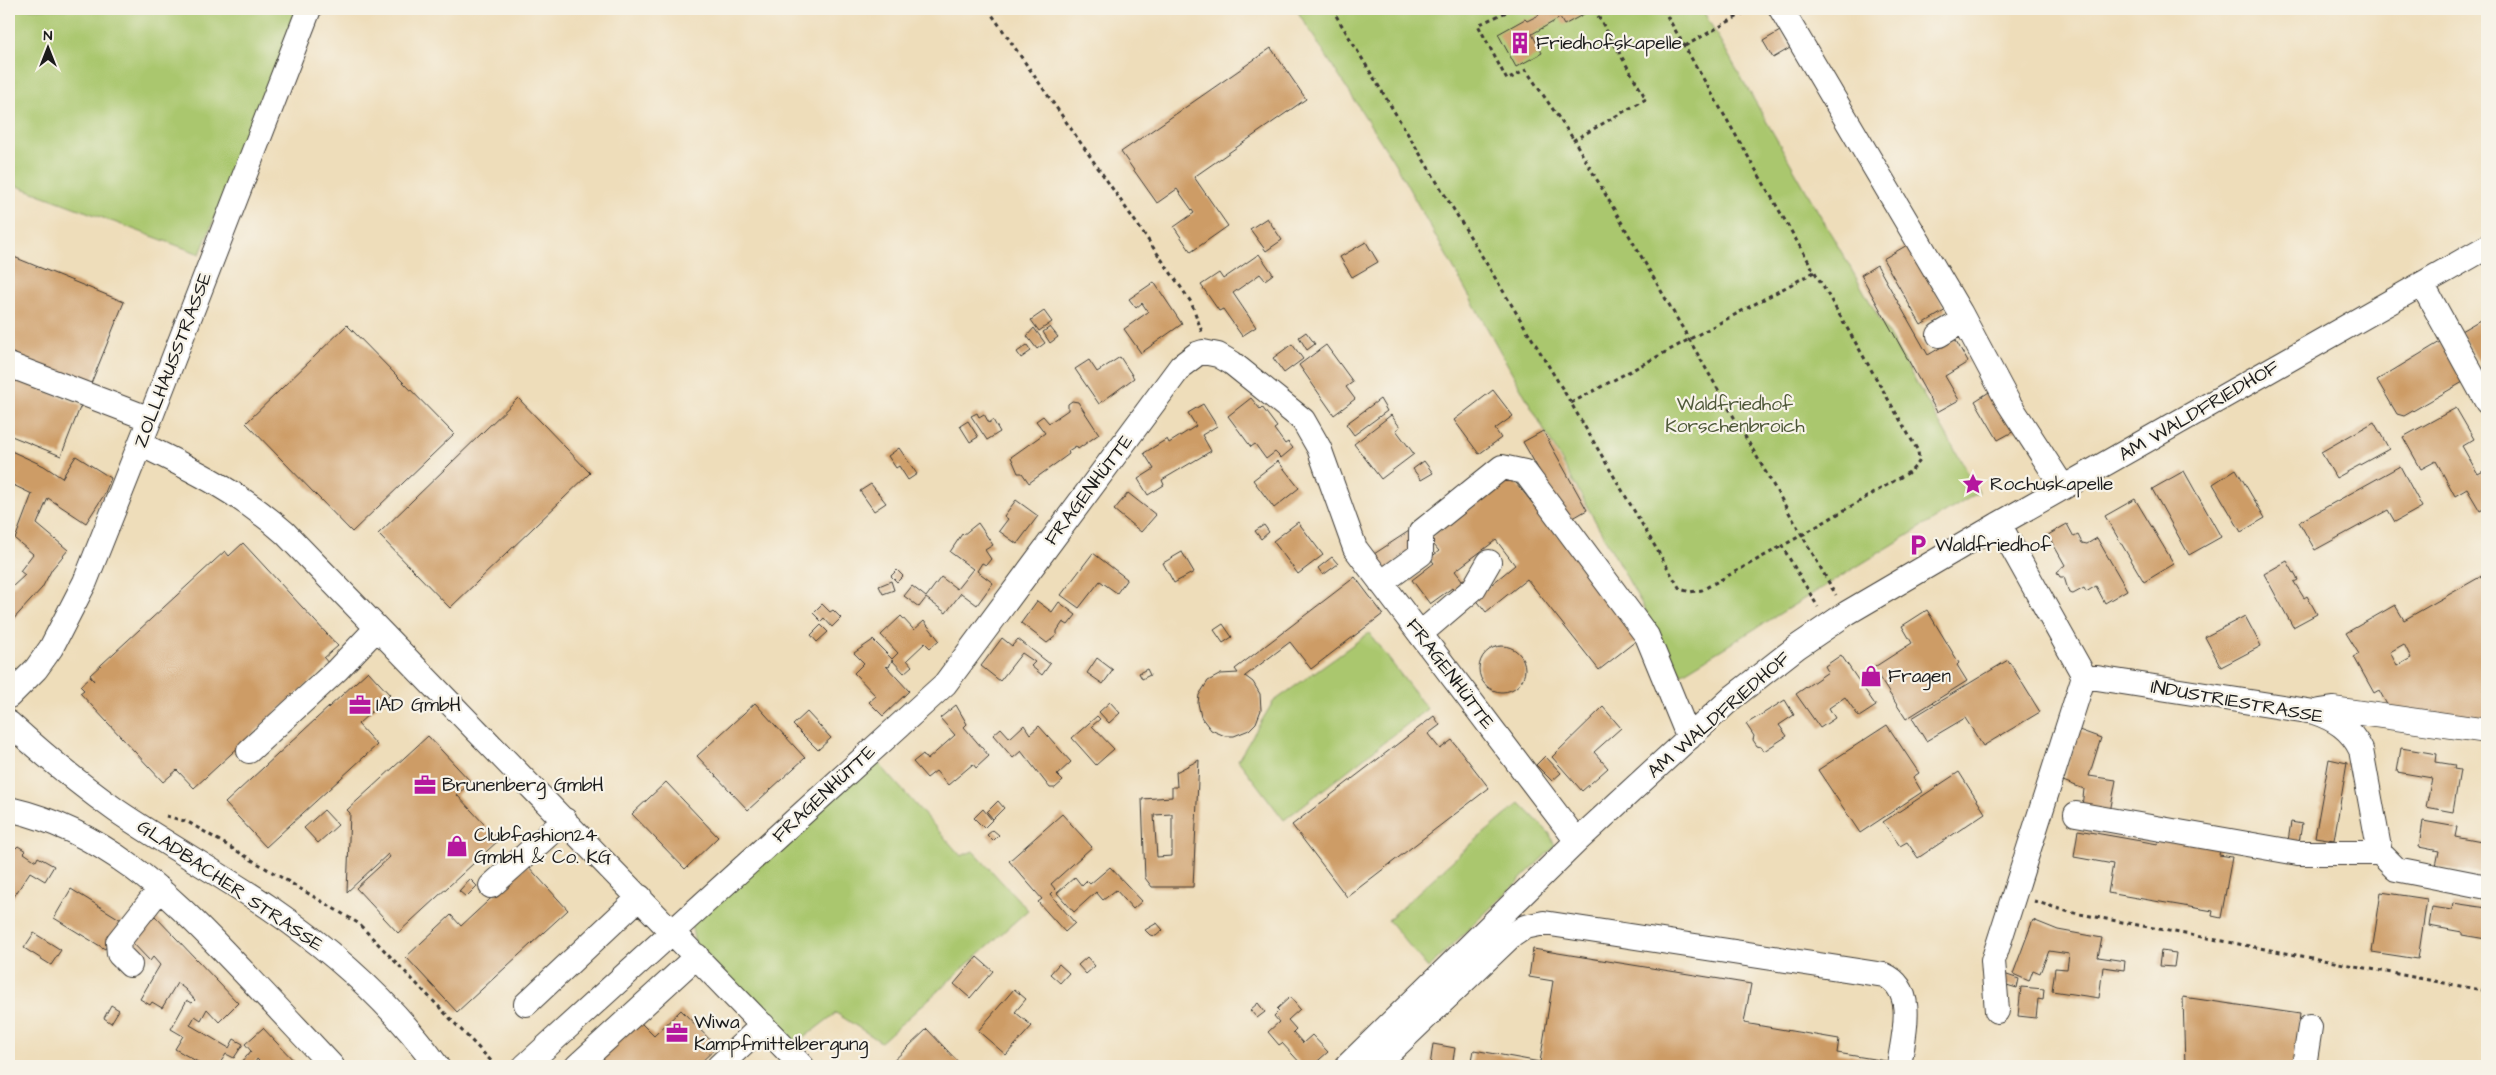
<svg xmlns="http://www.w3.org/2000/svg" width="2496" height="1075" viewBox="0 0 2496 1075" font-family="'Architects Daughter',sans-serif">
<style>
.green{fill:#aac76e;stroke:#637245}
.building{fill:#cd9c66;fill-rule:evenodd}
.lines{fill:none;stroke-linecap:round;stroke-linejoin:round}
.minor-casing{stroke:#3c3934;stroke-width:26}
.path{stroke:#3c3934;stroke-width:3;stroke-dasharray:4 4;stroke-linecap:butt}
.minor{stroke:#fff;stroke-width:24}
.labels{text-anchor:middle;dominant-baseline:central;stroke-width:4.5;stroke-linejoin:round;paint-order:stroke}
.poi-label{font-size:19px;fill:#1c1c1c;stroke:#f7f3e8;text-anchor:start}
.street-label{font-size:19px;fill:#1c1c1c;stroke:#f7f3e8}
.park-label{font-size:19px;fill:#4e5839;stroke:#f7f3e8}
</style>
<rect width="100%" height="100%" fill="#f7f3e8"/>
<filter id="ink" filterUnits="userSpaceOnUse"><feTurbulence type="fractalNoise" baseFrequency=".02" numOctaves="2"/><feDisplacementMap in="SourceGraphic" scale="10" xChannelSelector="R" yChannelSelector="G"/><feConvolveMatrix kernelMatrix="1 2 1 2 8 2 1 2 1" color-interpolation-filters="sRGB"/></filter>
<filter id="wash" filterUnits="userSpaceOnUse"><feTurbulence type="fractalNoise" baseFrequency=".0096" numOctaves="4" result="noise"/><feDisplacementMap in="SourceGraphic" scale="20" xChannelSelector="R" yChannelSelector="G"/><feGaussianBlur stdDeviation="1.12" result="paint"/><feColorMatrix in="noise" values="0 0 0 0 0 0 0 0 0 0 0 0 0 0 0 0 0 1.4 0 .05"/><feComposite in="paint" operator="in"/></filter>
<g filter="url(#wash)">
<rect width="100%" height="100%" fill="#eeddba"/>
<path class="green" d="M9 9H299L200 254 9 183Z
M1296 9H1702L1979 492 1681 674 1394 162Z
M1369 633 1427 709 1284 820 1238 760 1273 702Z
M874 758 961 856 973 851 1028 910 881 1042 836 1013 793 1046 695 944 691 924Z
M1520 803 1550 834 1555 846 1428 968 1388 920 1463 851Z"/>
<g id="blocks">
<path class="building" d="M1535 9H1582L1584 14 1564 25 1560 18 1532 34 1542 53 1516 67 1498 34 1525 19 1527 21 1539 15Z
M1780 31 1790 48 1773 58 1763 41Z
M1271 48 1306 99 1194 177 1228 226 1191 252 1174 227 1194 213 1177 189 1157 203 1121 152Z
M1267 218 1282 240 1266 251 1250 229Z
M1366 242 1378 262 1352 277 1340 257Z
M1909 244 1946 310 1921 325 1883 259Z
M1259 254 1273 274 1265 280 1260 274 1233 293 1256 327 1242 336 1223 309 1219 311 1201 285 1219 273 1223 279Z
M9 255 124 302 90 386 9 353Z
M1877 265 1928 355 1955 339 1968 362 1945 376 1959 400 1937 412 1861 275Z
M1154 282 1182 324 1141 353 1124 329 1148 312 1142 303 1136 308 1129 299Z
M1044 311 1052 322 1039 331 1031 320Z
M2487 316V377L2461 331Z
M347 325 454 434 352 532 246 423Z
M1050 327 1058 337 1050 343 1043 332Z
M1034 328 1045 343 1037 349 1027 336Z
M1306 332 1315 344 1307 350 1299 337Z
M2440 342 2463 382 2404 416 2397 414 2377 380Z
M1292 344 1303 359 1284 373 1273 358Z
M1027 345 1031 351 1021 358 1017 352Z
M1326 345 1353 382 1346 387 1355 399 1334 415 1299 365Z
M1120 357 1134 378 1099 404 1075 369 1089 360 1097 372Z
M9 376 81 405 61 456 9 435Z
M1994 389 2018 429 1998 440 1975 401Z
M1493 390 1513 416 1495 429 1501 438 1479 454 1454 420Z
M518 398 590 473 450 608 378 534Z
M1251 398 1260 409 1262 407 1277 427 1274 429 1285 444 1288 442 1293 448 1281 458 1275 452 1266 459 1255 444 1251 447 1228 416Z
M1380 399 1387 411 1354 435 1346 424Z
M1072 401 1078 402 1099 434 1078 449 1076 446 1068 451 1069 454 1029 483 1022 473H1018L1011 457 1045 433 1036 421 1043 416 1049 423 1068 410V404Z
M1203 404 1217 426 1202 435 1211 451 1162 480 1164 485 1148 495 1138 479 1154 469 1144 453 1167 439 1169 443 1196 426 1188 413Z
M2456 408 2474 439 2462 446 2478 474 2487 469V507L2480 511 2467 489 2455 496 2436 461 2421 469 2403 437Z
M977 413 979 417 984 414 989 423 993 420 1000 432 987 440 971 416Z
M1391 415 1400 427 1396 430 1414 454 1381 479 1354 444Z
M968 421 978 437 970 442 960 426Z
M2374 422 2389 449 2336 478 2321 452Z
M1543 431 1587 510 1568 521 1523 442Z
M899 448 917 474 908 480 899 466 896 468 888 456Z
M9 450 44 466 62 478 76 456 111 478 104 495 86 523 48 498 37 524 68 550 52 569 42 588 9 624V584L12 587 25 575 20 571 33 554 15 539 32 494 9 483Z
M1278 461 1299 488 1274 508 1253 480Z
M1424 461 1433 473 1421 480 1413 469Z
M2400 466 2422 507 2395 522 2388 510 2315 550 2299 522Z
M2236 469 2265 518 2241 532 2213 484Z
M2184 471 2221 537 2189 555 2152 489Z
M1508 473 1641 637 1599 670 1527 579 1486 612 1475 598 1515 565 1496 540 1455 571 1462 580 1464 579 1469 585 1457 595 1452 588 1430 604 1412 580 1434 563 1430 558 1439 551 1429 539Z
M871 484 886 503 874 511 860 491Z
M1128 493 1156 515 1141 532 1114 510Z
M2135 499 2174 564 2144 582 2105 516Z
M1016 500 1038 516 1017 544 999 531 1008 519 1004 516Z
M1298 522 1323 555 1298 574 1273 541Z
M978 523 993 545 985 550 991 559 986 565 982 563 977 571 993 583 977 605 961 593 946 613 926 598 919 607 904 596 912 586 926 597 941 577 957 589 973 569 950 552 962 534 963 535Z
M2067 524 2074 537 2078 535 2082 543 2087 544 2097 538 2127 590 2105 603 2096 586 2086 592 2084 588 2073 594 2069 593 2064 577H2060L2057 572 2065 565 2048 535Z
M1264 525 1269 532 1261 539 1255 531Z
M1409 531 1417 544 1385 572 1374 554Z
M243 543 338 646 324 658 329 664 194 788 177 770 163 782 80 693 84 690 80 686 90 677 94 681 90 675 225 551 229 556Z
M1182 552 1194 572 1174 583 1163 563Z
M1093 553 1127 579 1117 593 1100 581 1079 608 1061 595Z
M1332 557 1338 564 1323 575 1318 568Z
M2287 561 2298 580 2294 582 2304 598 2307 596 2317 614 2293 627 2264 574Z
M897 570 903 576 897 582 891 576Z
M2487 573V726L2391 712 2379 690 2374 693 2354 657 2359 654 2346 633 2395 605 2404 620ZM2404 644 2411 658 2397 666 2390 652Z
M1355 577 1383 614 1311 669 1290 642 1245 676 1253 682 1260 694 1261 710 1256 723 1249 730 1234 736H1225L1211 730 1201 717 1198 703 1199 695 1208 681 1221 674 1238 673 1235 669Z
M891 581 894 590 883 594 879 586Z
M1037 601 1052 612 1059 602 1076 615 1068 625 1063 622 1057 631V635L1047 643 1021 623Z
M822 604 830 612 833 610 841 618 832 627 824 618 821 621 813 613Z
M1927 610 1959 663 1957 665 1967 681 1906 719 1873 668 1912 643 1902 626Z
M901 616 914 630 924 621 939 640 930 648 925 643 907 660 912 666 904 673 892 660 889 667 886 666 909 691 883 716 869 702 876 696 854 673 864 663 854 653 873 640 892 659 898 653 881 635Z
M2245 616 2261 646 2221 667 2205 637Z
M1223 624 1232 637 1223 643 1214 630Z
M821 625 828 632 817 642 811 635Z
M1002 638 1012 646 1018 639 1050 664 1042 675 1031 666 1035 662 1022 653 1000 681 981 666Z
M1479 669a23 23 0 1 1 46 0a23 23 0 1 1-46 0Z
M1841 655 1876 706 1859 717 1845 697 1829 708 1835 718 1820 728 1796 694 1828 672 1825 666Z
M1097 658 1113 670 1103 684 1087 673Z
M2008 660 2040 712 1983 746 1965 718 1926 741 1912 718Z
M1147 669 1150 675 1142 679 1139 673Z
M368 671 390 695 358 724 377 745 266 847 225 803Z
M1785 700 1794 715 1779 725 1787 736 1764 751 1761 747 1757 746 1753 740 1754 736 1746 724Z
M1110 702 1120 713 1109 723 1099 712Z
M755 703 805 758 748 810 697 756Z
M956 705 967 724 964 727 989 756 976 768 973 764 948 785 936 771 927 778 913 762 923 754 927 760 955 735 940 718Z
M1603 707 1621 728 1594 752 1608 768 1582 791 1552 757Z
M807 712 831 738 818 750 793 725Z
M1097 716 1100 719 1092 726 1114 749 1096 765 1072 738Z
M1434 716 1440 725 1428 734 1440 749 1452 740 1489 788 1347 897 1292 825Z
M1024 725 1030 734 1039 726 1071 762 1057 775 1063 781 1055 788H1050L1021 751 1013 758 993 735 1001 728 1010 738Z
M1887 725 1919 773 1913 777 1922 792 1860 833 1818 770Z
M2079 730 2101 738 2089 776 2116 780 2110 812 2082 807 2084 789 2063 781Z
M428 736 471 782 457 795 499 840 398 933 356 888 390 857 388 854 347 892 350 813 347 810Z
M2401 748 2437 754 2436 762 2455 765 2454 769 2460 770 2453 812 2426 807 2432 778 2397 772Z
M1545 756 1561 773 1552 781 1536 765Z
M2329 759 2347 763 2334 840 2315 837Z
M1199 760 1193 887H1152L1145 878 1142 799 1172 797V787H1177L1176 772ZM1172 814V856L1157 857 1154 815Z
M1959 772 1985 813 1918 858 1907 842 1900 846 1883 822Z
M666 782 718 837 685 869 632 814Z
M998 801 1004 808 993 819 987 812Z
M983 809 992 820 984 828 974 818Z
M324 810 338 825 318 843 304 828Z
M1062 814 1092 847 1051 884 1055 889 1050 894 1075 923 1065 932 1038 902 1042 899 1009 861Z
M2423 821 2457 827 2455 837 2487 843V875L2436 866 2439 851 2419 847Z
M2291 822 2302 824 2299 843 2288 841Z
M993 830 999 835 993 841 987 835Z
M2078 830 2158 844 2160 835 2221 846 2219 855 2232 857 2221 918 2212 916 2213 911 2108 893 2113 864 2074 857Z
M9 844 16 848 18 846 26 851 24 853 36 861 38 857 54 866 45 881 30 872 13 898 9 895Z
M527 865 568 910 457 1012 406 957 451 915 461 926Z
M1110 867 1142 901 1133 909 1116 890 1103 900 1096 892 1074 912 1057 893 1075 877 1082 886 1087 881 1090 884Z
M470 879 477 886 466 897 459 891Z
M71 889 123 921 105 949 54 918Z
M2381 892 2427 899 2418 959 2372 952Z
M2453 903 2487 908 2486 939 2462 935V932L2429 926 2432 907 2452 910Z
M155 916 238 1003 219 1022 207 1009 201 1020 195 1016 190 1025 229 1048 234 1039 243 1044 234 1058 226 1054 218 1066H205L175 1049 183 1036 171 1029 187 1000 192 1003 195 1000 185 989 177 983 162 1008 152 1002 150 1005 140 999 160 965 153 957 150 961 130 940Z
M2033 920 2058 930 2102 938 2098 957 2125 961 2124 970 2103 967 2099 998 2052 991 2055 968 2067 969 2069 954 2049 951 2040 973 2033 970 2029 981 2013 974Z
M1157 923 1163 930 1156 936 1150 935 1145 930Z
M34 933 61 950 51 965 24 948Z
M1533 949 1751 984 1744 1023 1839 1039 1837 1053 1886 1061 1885 1066H1471L1474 1050 1540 1062 1553 981 1529 977Z
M2161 951 2176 953 2174 967 2159 966Z
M977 957 993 971 970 998 954 984Z
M1087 957 1095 966 1086 974 1078 965Z
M1059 964 1069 973 1060 983 1050 974Z
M2004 974 2019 979 2017 988 2003 984Z
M2021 987 2044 989 2043 1000 2038 999 2036 1018 2018 1016Z
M1014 989 1026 999 1015 1012 1032 1026 1006 1055 978 1031Z
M1290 997 1300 1009 1288 1020 1296 1029 1293 1032 1303 1043 1312 1035 1328 1052 1312 1066H1303L1282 1043 1279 1045 1268 1032 1279 1022 1274 1016 1279 1011 1277 1009Z
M2183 997 2300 1014 2293 1066H2185Z
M1258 1003 1265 1012 1257 1018 1250 1010Z
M111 1005 119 1010 111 1023 104 1018Z
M681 1010 717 1047 697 1066H591L639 1021 654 1036Z
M263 1028 276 1042 299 1066H264L257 1059 253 1066H242L244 1064 241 1063 251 1051 245 1044Z
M927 1029 962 1066H888Z
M1433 1044 1455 1048 1452 1066H1430Z"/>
</g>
</g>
<g filter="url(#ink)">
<use href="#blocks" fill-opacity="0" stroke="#3c3934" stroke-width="1"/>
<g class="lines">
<g class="minor-casing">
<path id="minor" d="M1781 9 1960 312 2008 402 2063 487
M2422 284 2487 402
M1939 335 1964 320
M9 365 150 419
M140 444C194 470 240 493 285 533L802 1066
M1381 583 1421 554V532L1502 467 1525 472 1647 636 1689 738
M1420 634 1474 588 1489 562
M2084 676 2314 712C2335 719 2351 729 2361 750L2380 853
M9 696 36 669 51 648 85 582 150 419 309 9
M2320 711 2333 709 2487 731
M9 723C43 754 79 784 117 811 167 845 220 874 270 908 334 952 392 1003 437 1066
M249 751 337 670 377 628
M9 809C104 831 165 890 231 959 265 994 298 1030 332 1066
M2076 814 2298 853H2380L2396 869 2487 887
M491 886 565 820
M130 965 119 954 118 942 160 889
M526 1004 640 897
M1997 1011 1993 961 2084 676 1999 524
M525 1066 945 684 1181 366 1197 354 1203 352 1218 355 1232 363 1303 420 1319 448 1355 548 1577 841
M577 1066 697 956
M719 1066 763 1025
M1347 1066 1577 841 1733 697 1797 647 1847 613 1999 524 2487 247
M1375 1066 1510 937 1525 927 1544 923 1884 975C1918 990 1903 1037 1899 1066
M2304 1066 2310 1027"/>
</g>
<path class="path" d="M988 9 1191 302 1202 332
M1332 9 1565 393 1680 589 1690 592 1702 590 1782 546
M1513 9 1478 25 1507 80 1526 70 1574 140
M1594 9 1646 99 1574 140 1802 535 1782 546 1818 607
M1663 9 1918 451 1919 462 1911 471 1802 535 1836 595
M1685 46 1751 9
M1571 403 1816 271
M166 816 188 822 358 923 496 1066
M2034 901 2069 912 2487 991"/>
<use href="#minor" class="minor"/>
</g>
</g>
<defs>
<g id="building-bare" transform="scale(1.725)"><path d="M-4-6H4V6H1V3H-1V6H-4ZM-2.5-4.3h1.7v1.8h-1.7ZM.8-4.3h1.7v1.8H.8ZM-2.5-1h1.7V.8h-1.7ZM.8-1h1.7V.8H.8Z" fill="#b5179e" stroke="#f7f3e8" stroke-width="2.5" paint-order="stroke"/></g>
<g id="sight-bare" transform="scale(1.725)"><path d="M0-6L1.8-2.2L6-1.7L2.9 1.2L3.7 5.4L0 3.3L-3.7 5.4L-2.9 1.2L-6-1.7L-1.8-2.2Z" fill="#b5179e" stroke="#f7f3e8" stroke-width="2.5" paint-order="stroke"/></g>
<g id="parking-bare" transform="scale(1.725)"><path d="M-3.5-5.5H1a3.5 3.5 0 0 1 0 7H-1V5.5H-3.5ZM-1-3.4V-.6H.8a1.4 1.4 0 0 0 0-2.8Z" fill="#b5179e" stroke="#f7f3e8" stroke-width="2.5" paint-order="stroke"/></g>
<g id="shop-bare" transform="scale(1.725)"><path d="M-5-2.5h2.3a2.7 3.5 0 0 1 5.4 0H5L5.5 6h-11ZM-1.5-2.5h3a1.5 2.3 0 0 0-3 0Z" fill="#b5179e" stroke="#f7f3e8" stroke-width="2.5" paint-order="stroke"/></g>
<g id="office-bare" transform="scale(1.725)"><path d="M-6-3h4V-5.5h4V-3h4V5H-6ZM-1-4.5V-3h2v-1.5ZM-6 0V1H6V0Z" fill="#b5179e" stroke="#f7f3e8" stroke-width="2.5" paint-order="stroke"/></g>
</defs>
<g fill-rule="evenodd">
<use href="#building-bare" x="1520" y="43"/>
<use href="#sight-bare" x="1973" y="484"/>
<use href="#parking-bare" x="1918" y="545"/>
<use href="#shop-bare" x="1871" y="676"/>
<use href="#office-bare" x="360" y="705"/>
<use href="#office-bare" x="425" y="785"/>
<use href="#shop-bare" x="457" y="846"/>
<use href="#office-bare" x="677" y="1033"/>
</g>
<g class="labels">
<g class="poi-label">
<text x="1536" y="43">Friedhofskapelle</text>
<text x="1990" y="484">Rochuskapelle</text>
<text x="1935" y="545">Waldfriedhof</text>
<text x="1888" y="676">Fragen</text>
<text x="376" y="705">IAD GmbH</text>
<text x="442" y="785">Brunenberg GmbH</text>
<text x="474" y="835">Clubfashion24<tspan x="474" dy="22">GmbH &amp; Co. KG</tspan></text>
<text x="694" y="1022">Wiwa<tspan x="694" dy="22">Kampfmittelbergung</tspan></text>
</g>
<g class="street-label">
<text transform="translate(173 360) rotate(-69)">ZOLLHAUSSTRASSE</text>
<text transform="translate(2199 411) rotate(-30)">AM WALDFRIEDHOF</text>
<text transform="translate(1089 490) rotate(-53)">FRAGENHÜTTE</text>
<text transform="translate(1450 674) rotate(53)">FRAGENHÜTTE</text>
<text transform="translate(2237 702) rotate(10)">INDUSTRIESTRASSE</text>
<text transform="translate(1719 715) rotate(-41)">AM WALDFRIEDHOF</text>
<text transform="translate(824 794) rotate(-43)">FRAGENHÜTTE</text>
<text transform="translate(230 886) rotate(34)">GLADBACHER STRASSE</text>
</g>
<g class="park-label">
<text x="1735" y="404">Waldfriedhof<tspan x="1735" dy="22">Korschenbroich</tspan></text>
</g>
</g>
<rect width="2496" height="1075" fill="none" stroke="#f7f3e8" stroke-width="30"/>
<g transform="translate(48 48)" stroke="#f7f3e8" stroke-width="4" paint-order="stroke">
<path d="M0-4L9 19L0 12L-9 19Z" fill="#1c1c1c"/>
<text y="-8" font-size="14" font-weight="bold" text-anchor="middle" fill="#1c1c1c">N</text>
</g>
</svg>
